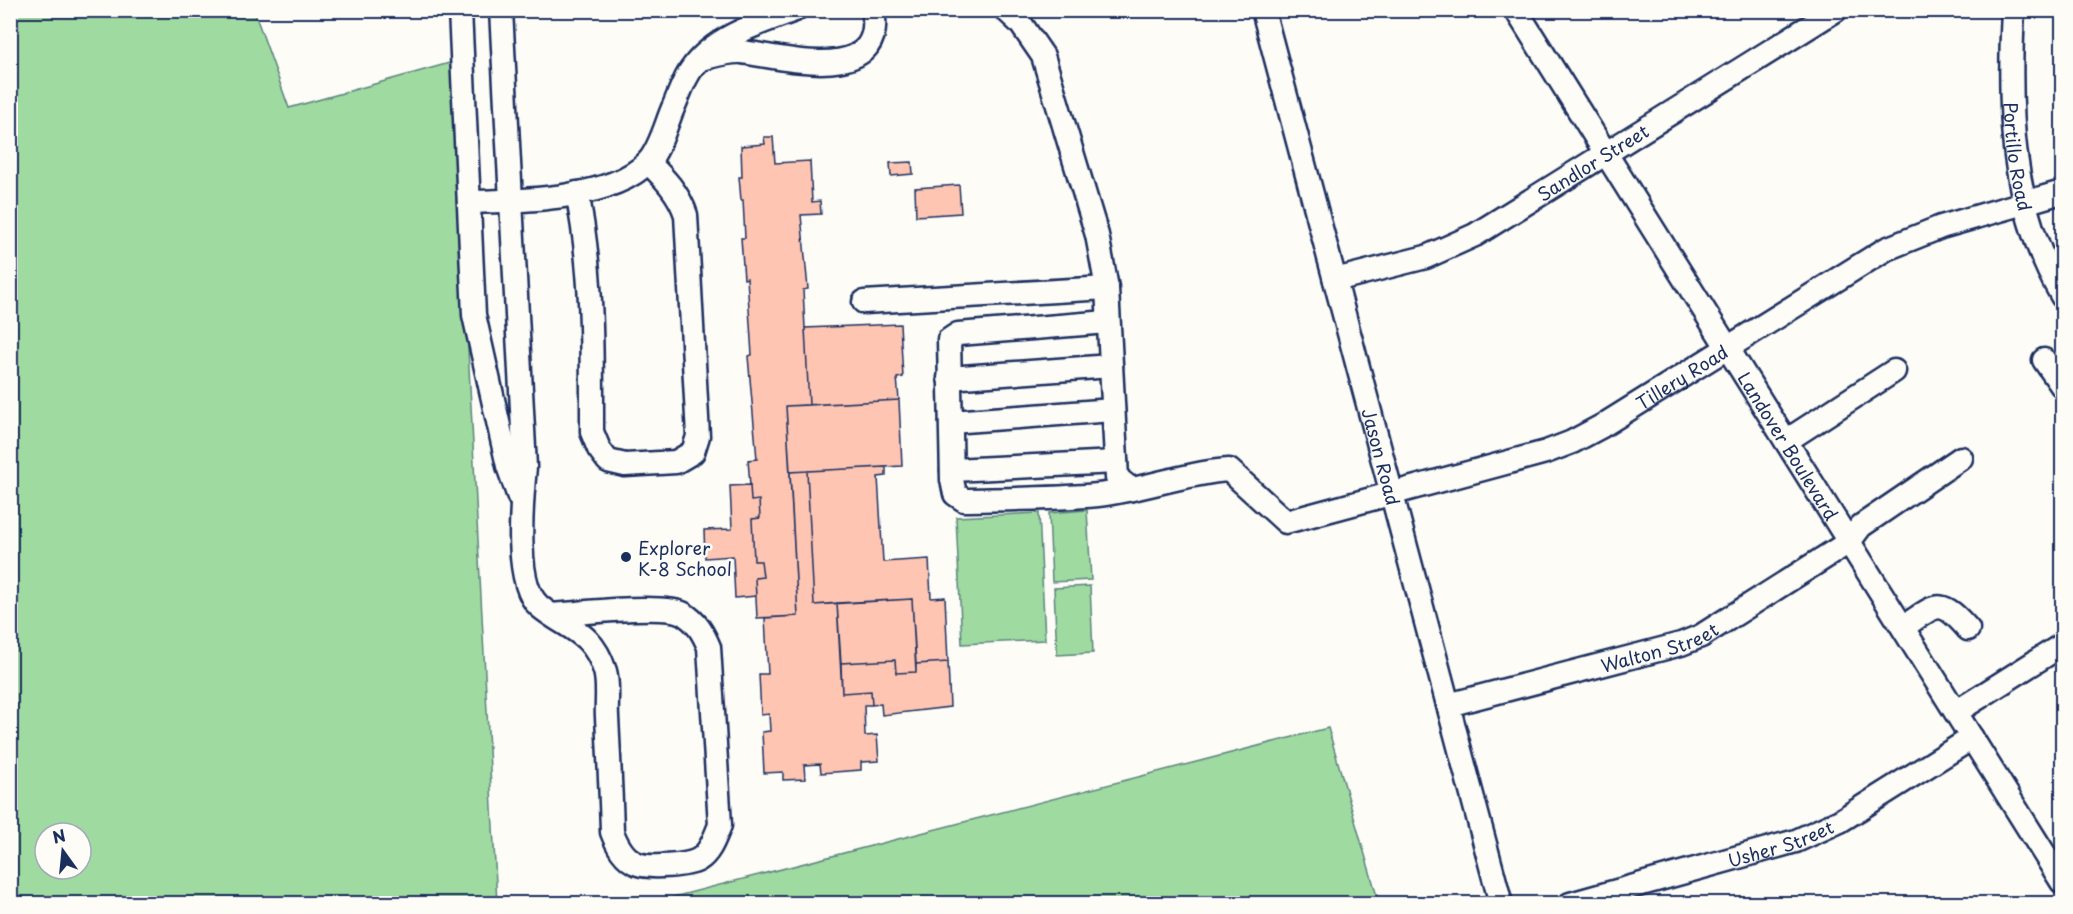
<svg xmlns="http://www.w3.org/2000/svg" width="2073" height="914" viewBox="0 0 2073 914" font-family="'Playpen Sans',sans-serif">
<style>
.green{fill:#9fdaa0;stroke:#5d847f;stroke-width:1.5;fill-rule:evenodd}
.building{fill:#fec5b3;stroke:#1b2f5e;stroke-width:1.5}
.lines{fill:none;stroke-linecap:round;stroke-linejoin:round}
.minor-casing{stroke:#1b2f5e;stroke-width:27}
.minor{stroke:#fdfcf7;stroke-width:22}
.poi-dot{fill:#1b2f5e;stroke:#fdfcf7;stroke-width:2}
.labels{text-anchor:middle;dominant-baseline:central;stroke-width:5;stroke-linejoin:round;paint-order:stroke}
.street-label{font-size:18px;fill:#1b2f5e;stroke:#fdfcf7}
.poi-label{font-size:18px;fill:#1b2f5e;stroke:#fdfcf7;text-anchor:start}
</style>
<rect width="100%" height="100%" fill="#fdfcf7"/>
<filter id="ink" filterUnits="userSpaceOnUse"><feTurbulence type="fractalNoise" baseFrequency=".0167" numOctaves="2"/><feDisplacementMap in="SourceGraphic" scale="12" xChannelSelector="R" yChannelSelector="G"/><feConvolveMatrix kernelMatrix="1 2 1 2 8 2 1 2 1" color-interpolation-filters="sRGB"/></filter>
<g filter="url(#ink)">
<path class="green" d="M10 11H254L289 108 453 62 497 903H11ZM45 833H81V869H45Z
M1087 510 1091 580 1052 582 1049 513Z
M1039 513 1045 640 962 644 956 517Z
M1090 586 1093 653 1057 655 1054 588Z
M1328 728 1379 903H650Z"/>
<path class="building" d="M764 137H773L775 163 810 161 812 202 820 201 821 214 801 215 808 289 803 290 809 405 786 406 798 616 757 618 755 578 763 577 761 561H754L752 519 760 518 759 500 751 501 750 485 748 460 757 459 748 356 752 355 747 278 744 279 741 238H745L743 200H741L739 177H742L741 146 765 144Z
M912 162 913 174 891 176 890 163Z
M959 185 961 213 916 216 915 188Z
M900 324 903 377 897 378 899 400 809 405 805 328Z
M899 400 902 466 790 472 786 406Z
M886 467V476L878 477 883 562 929 559 931 598 945 597 948 662 916 664 912 599 814 605 807 471Z
M807 471 814 605 837 603 842 693 871 691 872 705H864L865 736 877 735 879 761 861 762V770L821 773 820 764 804 765 805 779 783 780V772L764 773 762 732 770 731 769 714 761 715 759 674H768L765 618 798 616 790 472Z
M750 485 751 501 759 500 760 518 752 519 754 561H761L763 577 755 578 756 596 735 598 733 556 705 558 704 530 732 529 730 486Z
M912 599 916 672 896 673 895 660 841 663 837 603Z
M895 660 896 673 916 672V664L948 662 950 707 882 715 881 704 872 705 871 691 842 693 841 663Z"/>
<g class="lines">
<g class="minor-casing">
<g id="minor">
<path d="M460 10 474 315 508 466 519 497"/>
<path d="M501 10 525 467C522 499 513 583 539 606 568 630 592 630 605 671 609 685 606 703 607 717 609 756 611 794 612 832 617 845 624 859 638 864 649 868 687 866 698 860 710 853 715 837 720 825L709 647C703 633 697 622 684 614 667 603 577 613 553 615"/>
<path d="M1006 10 1021 24 1043 56 1097 235 1107 288 1117 478 1131 489"/>
<path id="s1" d="M1263 10 1501 904"/>
<path id="s2" d="M1516 10 2062 882"/>
<path id="s3" d="M2013 10C2008 111 2010 206 2062 296"/>
<path d="M705 58C717 55 730 51 742 52 782 57 887 87 873 10"/>
<path d="M577 193C593 271 592 353 592 432L599 449 608 461 625 465 676 462 693 452 698 436 686 215C679 193 664 178 648 162"/>
<path d="M469 202C519 201 611 200 648 162 660 149 666 124 673 108 679 95 684 78 693 67 716 36 760 23 795 10"/>
<path id="s4" d="M1335 280 1426 257 1475 235 1836 10"/>
<path d="M864 302 1107 288"/>
<path id="s5" d="M1108 322 958 334 949 340 952 480 955 494 964 500C1009 499 1054 499 1098 495 1143 490 1184 473 1229 470L1286 522 1546 452 1572 442 1602 426 1886 249 1941 227 2062 192"/>
<path d="M2044 360 2062 386"/>
<path d="M949 378 1111 366"/>
<path d="M951 422 1113 410"/>
<path d="M1786 441 1894 371"/>
<path d="M952 470 1116 462"/>
<path d="M1903 627C1937 605 1939 596 1968 629"/>
<path id="s6" d="M1448 705 1681 644 1701 636 1849 542 1861 526 1961 458"/>
<path d="M1956 712 2062 645"/>
<path id="s7" d="M1570 904 1796 841 1840 821 1972 738"/>
</g>
</g>
<use href="#minor" class="minor"/>
</g>
</g>
<circle class="poi-dot" cx="626" cy="557" r="6"/>
<g class="labels">
<g class="street-label">
<text stroke="none"><textPath href="#s3" startOffset="147">Portillo Road</textPath></text>
<text stroke="none"><textPath href="#s4" startOffset="286">Sandlor Street</textPath></text>
<text stroke="none"><textPath href="#s5" startOffset="1096">Tillery Road</textPath></text>
<text stroke="none"><textPath href="#s2" startOffset="514">Landover Boulevard</textPath></text>
<text stroke="none"><textPath href="#s1" startOffset="462">Jason Road</textPath></text>
<text stroke="none"><textPath href="#s6" startOffset="219">Walton Street</textPath></text>
<text stroke="none"><textPath href="#s7" startOffset="219">Usher Street</textPath></text>
</g>
<g class="poi-label">
<text x="638" y="547">Explorer<tspan x="638" dy="21">K-8 School</tspan></text>
</g>
</g>
<rect width="2073" height="914" fill="none" stroke="#fdfcf7" stroke-width="36"/>
<rect x="18" y="18" width="2037" height="878" fill="none" stroke="#1b2f5e" stroke-width="2" filter="url(#ink)"/>
<g transform="translate(63 851) rotate(345)"><circle r="28" fill="#fdfcf7" stroke="#a3aaba" stroke-width="1.5"/>
<path d="M0-4.5L10 22L0 15L-10 22Z" fill="#1b2f5e"/>
<text y="-9" font-size="16" font-weight="bold" text-anchor="middle" fill="#1b2f5e">N</text>
</g>
</svg>
